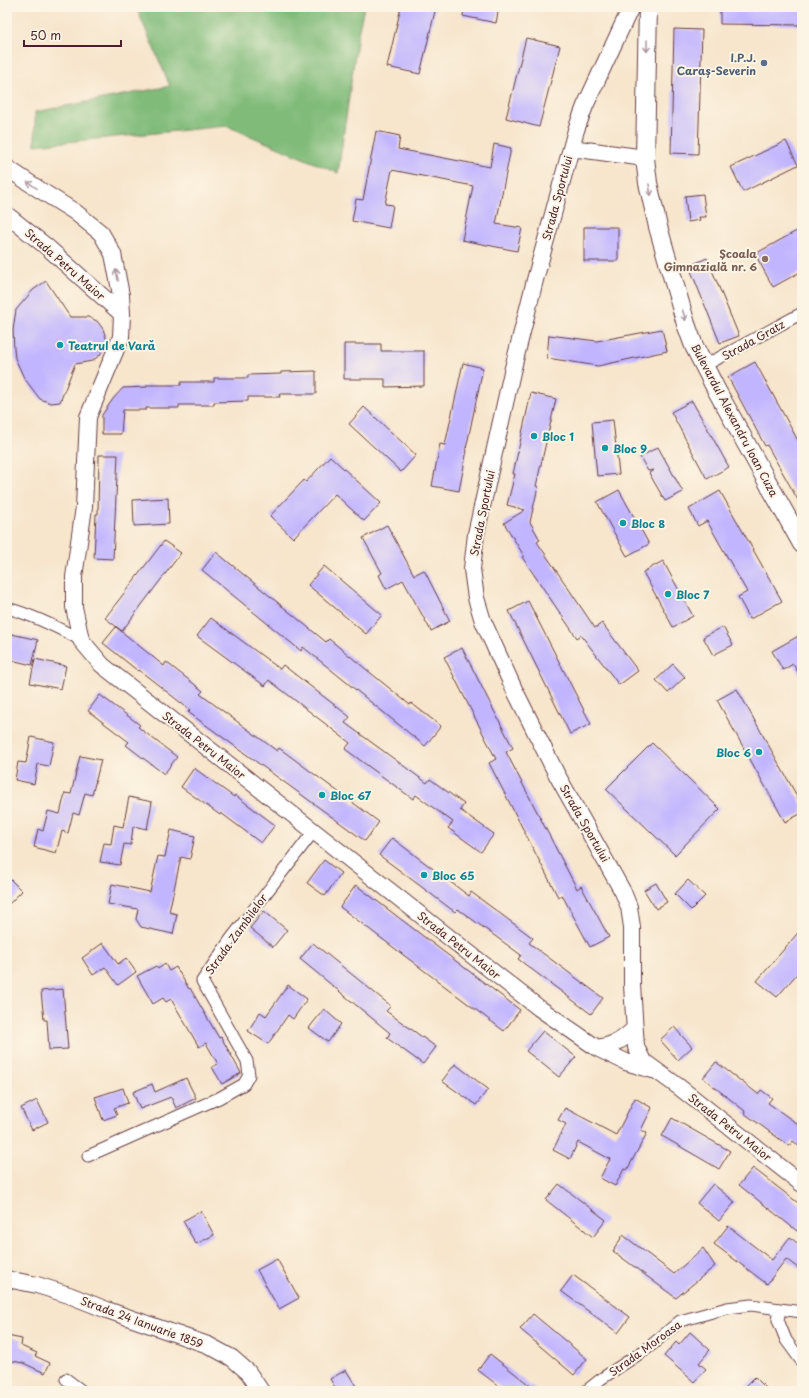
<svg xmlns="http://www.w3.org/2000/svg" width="809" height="1398" viewBox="0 0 809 1398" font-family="'Playpen Sans',sans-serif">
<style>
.forest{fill:#80bb79;stroke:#656d52}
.building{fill:#c1b5ff}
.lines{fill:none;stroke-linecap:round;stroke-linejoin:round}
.street-casing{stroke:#643d43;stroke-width:13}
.secondary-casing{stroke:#643d43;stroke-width:18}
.primary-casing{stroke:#643d43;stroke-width:20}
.street{stroke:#fff;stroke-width:11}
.secondary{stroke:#fff;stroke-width:16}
.primary{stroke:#fff;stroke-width:18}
.oneway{stroke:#ae9aa0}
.service-dot{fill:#5c6f8a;stroke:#fcf5e5;stroke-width:1.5}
.education-dot{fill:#8d6e63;stroke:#fcf5e5;stroke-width:1.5}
.culture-dot{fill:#0f9aa8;stroke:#fcf5e5;stroke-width:1.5}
.labels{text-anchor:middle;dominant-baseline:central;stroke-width:4;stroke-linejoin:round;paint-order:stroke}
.service-label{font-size:11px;font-weight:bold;fill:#4e5e75;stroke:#fcf5e5;text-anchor:end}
.street-label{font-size:11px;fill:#4a1f2b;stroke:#fcf5e5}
.education-label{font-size:11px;font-weight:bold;fill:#785e54;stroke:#fcf5e5;text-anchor:end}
.culture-label{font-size:11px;font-weight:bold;fill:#0d838f;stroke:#fcf5e5;text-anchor:start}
</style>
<rect width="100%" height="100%" fill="#fcf5e5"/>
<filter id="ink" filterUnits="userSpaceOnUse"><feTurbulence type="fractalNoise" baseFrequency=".025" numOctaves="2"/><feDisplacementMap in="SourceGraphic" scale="8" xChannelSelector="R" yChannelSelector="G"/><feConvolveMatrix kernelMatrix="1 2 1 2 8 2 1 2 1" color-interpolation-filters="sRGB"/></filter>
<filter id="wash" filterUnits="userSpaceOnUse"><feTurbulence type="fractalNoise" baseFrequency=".012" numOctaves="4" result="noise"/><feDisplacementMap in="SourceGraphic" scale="16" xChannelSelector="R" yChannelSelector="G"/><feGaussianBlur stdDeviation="0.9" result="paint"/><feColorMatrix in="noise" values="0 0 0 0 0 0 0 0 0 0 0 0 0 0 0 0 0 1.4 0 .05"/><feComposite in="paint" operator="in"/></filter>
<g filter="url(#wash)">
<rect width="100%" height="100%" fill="#f7e5cc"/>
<path class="forest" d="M136 7H364L358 34 338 173 227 126 35 145V112L170 86Z"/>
<g id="blocks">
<path class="building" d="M401 7H436L420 74 387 67Z
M464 7H499L496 23 463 16Z
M720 7H802V25L720 24Z
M674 29 702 30 698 154 671 153Z
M526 38 560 46 539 127 506 118Z
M376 131 400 136 398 149 490 167 494 144 511 148 496 224 522 228 517 251 462 240 473 186 392 170 385 204 393 205 389 228 352 221 356 199 363 200Z
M786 141 798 165 743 192 731 167Z
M703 194 706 217H699L700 220 688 222 685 196Z
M584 227H618V261H584Z
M802 228V271L773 287 755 254Z
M707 258 739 336 720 343 689 266Z
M46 281 70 317H88L97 321 103 329 107 341 100 355 92 361 75 364 60 402 51 403 40 399 24 378 15 358 14 349 13 330 16 310 33 290Z
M662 329 667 351 598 366 547 358 549 335 597 341Z
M344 344H381V351H424V386L385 387V379H344Z
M755 362 802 448V507L767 445 765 446 728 377Z
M463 363 483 368 466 449 467 450 459 491 432 486 440 444 445 445Z
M316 371V394H279L280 397H248V401L214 402V405H179V408H146V410H123L121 434H102V415L113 399 123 388 147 387V385H181V382H214V378H248V375L281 374V372Z
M531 393 556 399 536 486 538 487 530 522 540 540 537 542 595 628 602 623 638 671 619 685 581 635 577 638 522 557 524 556 504 523 525 510 507 505 515 474H513Z
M692 401 729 467 707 479 671 412Z
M364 407 416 455 401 472 349 424Z
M613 420 619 474 597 476 592 422Z
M658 447 683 492 665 501 649 473 654 470 648 471 640 457Z
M99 455H118L113 559 94 558 96 514H98Z
M330 456 381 503 364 521 335 494 293 538 270 516 304 480 306 482Z
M619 490 649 544 627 556 597 502Z
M720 491 782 601 750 619 738 597 747 592 707 521 698 526 689 509Z
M168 498 169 524 134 526 133 500Z
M387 525 414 575 424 570 450 621 431 631 403 580 386 589 379 575 382 573 363 538Z
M164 541 181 553 122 631 105 618Z
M216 552 326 642 329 639 410 705 411 703 441 726 425 746 303 647 301 651 202 570Z
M663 561 693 616 673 627 643 572Z
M324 566 382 615 366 634 308 585Z
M528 601 591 724 570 734 509 611Z
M211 618 280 669 283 665 350 717 345 723 427 783 430 779 464 804 460 810 494 834 481 852 448 828 453 822 416 795 413 799 345 749 350 743 269 680 265 686 197 636Z
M116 627 164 666 166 662 203 691 200 694 277 751 279 748 379 822 365 841 188 712 190 710 139 670 138 671 103 643Z
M723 627 733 645 713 655 703 637Z
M7 633 38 640 32 665 7 659Z
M802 634V679L793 664 783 670 772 651Z
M462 648 513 748 506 752 577 889 581 886 609 937 590 947 562 895 558 897 489 763 496 759 444 657Z
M35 659 66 666 61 689 30 683Z
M673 664 685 677 668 693 656 680Z
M737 689 802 805V813L785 822 717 700Z
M100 695 140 725 138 727 177 757 164 774 126 745 129 742 88 711Z
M31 737 54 742 49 766 38 764 34 784 15 780 18 762 26 763Z
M652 743 720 809 675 855 606 789Z
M80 756 101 760 92 795 85 793 79 815 73 813 68 833 62 831 56 853 34 847 38 829 43 831 48 811 60 814 65 793 71 794Z
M194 768 234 797 235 795 275 825 261 843 221 813 220 815 181 787Z
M129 797 152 802 147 829 133 826 131 845 124 844 120 865 100 862 104 843 111 844 114 825 123 827Z
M171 830 195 836 190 859 181 857 169 912 177 914 173 934 141 927 136 919 138 909 108 904 112 884 150 892 158 856 165 857Z
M392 838 469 896 471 892 533 938 529 943 603 998 591 1014 518 959 521 955 458 909 455 912 379 855Z
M324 860 341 873 325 896 307 883Z
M7 876 22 891 7 906Z
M688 880 705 896 691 910 675 894Z
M656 883 667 902 656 909 644 890Z
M356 885 520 1010 504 1031 340 907Z
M264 911 287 930 273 947 250 928Z
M802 928V968L777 997 757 981Z
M103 943 118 964 126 958 136 972 118 985 105 967 93 975 82 958Z
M313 943 391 1006 386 1011 436 1047 423 1064 387 1038 390 1033 300 959Z
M165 964 169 971 176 967 189 989 190 988 219 1038 221 1037 241 1073 222 1084 212 1067 218 1064 206 1043 199 1047 171 999 166 1002 163 998 153 1004 137 976 156 966 158 969Z
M288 985 307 999 293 1019 288 1015 268 1044 248 1031 260 1012 266 1016Z
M63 989 68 1049 49 1050 47 1020H44L41 991Z
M324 1009 341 1024 328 1042 309 1028Z
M674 1027 692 1047 678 1060 660 1040Z
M543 1031 576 1057 559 1077 526 1051Z
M716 1062 758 1094 761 1090 772 1098 768 1103 802 1127V1149L793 1141 789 1146 744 1113 745 1111 703 1078Z
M455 1064 488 1089 476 1105 442 1081Z
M186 1078 196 1098 176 1108 171 1097 140 1109 133 1092 152 1084 155 1092Z
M123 1088 128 1103 114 1108 117 1115 103 1120 95 1097Z
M635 1098 652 1108 641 1130 647 1133 627 1170 624 1169 615 1186 600 1178 610 1159 578 1142 570 1159 553 1150 566 1124 558 1120 565 1108 616 1135Z
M37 1100 48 1122 32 1130 21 1108Z
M672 1118 730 1151 719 1169 662 1136Z
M753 1168 802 1206V1225L797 1231 739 1185Z
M559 1184 606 1220 593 1237 546 1200Z
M713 1184 735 1202 719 1221 697 1203Z
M201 1211 214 1235 196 1244 183 1221Z
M728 1226 772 1260 790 1237 802 1247V1271L786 1259 767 1284 714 1244Z
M623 1235 674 1274 703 1248 715 1266 676 1298 613 1251Z
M277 1259 299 1298 279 1309 257 1270Z
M573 1275 630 1317 618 1333 561 1291Z
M533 1314 587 1359 574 1375 520 1329Z
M690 1332 710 1350 699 1363 706 1369 694 1382 664 1356 676 1342 679 1345Z
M7 1336 22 1339 21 1346 37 1353 35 1356 50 1363 45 1373 23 1363 7 1360Z
M490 1354 537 1391H505L478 1370Z
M346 1370 359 1391H337L330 1379Z
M755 1377 769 1391H741Z"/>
</g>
</g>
<g filter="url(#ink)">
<use href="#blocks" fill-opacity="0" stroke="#643d43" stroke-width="1"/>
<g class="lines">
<g class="street-casing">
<path id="street" d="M704 366 802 313
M7 608C33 615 57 627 81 640
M88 1156 219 1098 244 1084 249 1075 247 1061 202 981 230 940 314 831
M780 1309 778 1320 786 1340 802 1362
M66 1379 82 1391
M586 1391 601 1379 648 1348 680 1321 727 1308 751 1305 802 1312"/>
</g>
<g class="secondary-casing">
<path id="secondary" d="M631 7 585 106 576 130 535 280 512 372 476 534 472 569 476 598 483 621 514 689 557 775 623 892 629 907 632 927V985L636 1047 643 1061 679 1087 802 1184
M571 148 645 158
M7 168 40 190 75 212 101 233 113 254 121 295 122 314 121 337 88 417 84 507 74 577V607L81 640 102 665 539 1008 597 1048 626 1062 653 1070
M7 215 47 247 122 314
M597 1048C614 1045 622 1041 634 1029
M7 1279 37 1285 69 1295 107 1310 208 1345 232 1358 248 1372 261 1391"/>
</g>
<g class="primary-casing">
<path id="primary" d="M648 7 645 158 648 183 658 227 686 324 694 346 717 391 802 544"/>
</g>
<use href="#street" class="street"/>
<use href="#secondary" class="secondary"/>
<use href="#primary" class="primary"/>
</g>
<defs><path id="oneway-shaft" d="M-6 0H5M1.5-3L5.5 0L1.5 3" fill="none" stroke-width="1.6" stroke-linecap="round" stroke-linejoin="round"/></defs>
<g class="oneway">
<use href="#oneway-shaft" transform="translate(647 46) rotate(91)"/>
<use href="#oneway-shaft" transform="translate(32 185) rotate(-146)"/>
<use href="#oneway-shaft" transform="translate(650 190) rotate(80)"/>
<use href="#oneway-shaft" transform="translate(117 275) rotate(-102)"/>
<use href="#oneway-shaft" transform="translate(684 315) rotate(74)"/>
</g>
</g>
<circle class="service-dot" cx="764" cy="63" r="4"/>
<circle class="education-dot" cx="765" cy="259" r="4"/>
<g class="culture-dot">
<circle cx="60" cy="345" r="4"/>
<circle cx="534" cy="436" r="4"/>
<circle cx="605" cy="448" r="4"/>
<circle cx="623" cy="523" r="4"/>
<circle cx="668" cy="594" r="4"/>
<circle cx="759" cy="752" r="4"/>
<circle cx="322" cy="795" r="4"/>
<circle cx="424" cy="875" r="4"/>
</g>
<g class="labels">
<g class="service-label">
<text x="756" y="57">I.P.J.<tspan x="756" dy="13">Caraș-Severin</tspan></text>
</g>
<g class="street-label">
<text transform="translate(557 198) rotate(-75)">Strada Sportului</text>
<text transform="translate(65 264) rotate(41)">Strada Petru Maior</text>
<text transform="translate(753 340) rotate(-29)">Strada Gratz</text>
<text transform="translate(735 420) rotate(62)">Bulevardul Alexandru Ioan Cuza</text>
<text transform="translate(482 513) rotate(-79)">Strada Sportului</text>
<text transform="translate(204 745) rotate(38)">Strada Petru Maior</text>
<text transform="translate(585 823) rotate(60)">Strada Sportului</text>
<text transform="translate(236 934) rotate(-54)">Strada Zambilelor</text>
<text transform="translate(459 945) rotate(38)">Strada Petru Maior</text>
<text transform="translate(730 1127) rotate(38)">Strada Petru Maior</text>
<text transform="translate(142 1322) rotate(20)">Strada 24 Ianuarie 1859</text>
<text transform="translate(645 1348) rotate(-36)">Strada Moroasa</text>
</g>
<g class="education-label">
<text x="757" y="253">Școala<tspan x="757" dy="13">Gimnazială nr. 6</tspan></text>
</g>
<g class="culture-label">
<text x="68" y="345">Teatrul de Vară</text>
<text x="542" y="436">Bloc 1</text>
<text x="613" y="448">Bloc 9</text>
<text x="631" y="523">Bloc 8</text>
<text x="676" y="594">Bloc 7</text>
<text x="751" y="752" text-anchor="end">Bloc 6</text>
<text x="330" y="795">Bloc 67</text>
<text x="432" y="875">Bloc 65</text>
</g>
</g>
<rect width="809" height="1398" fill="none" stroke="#fcf5e5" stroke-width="24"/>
<path d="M24 40v6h97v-6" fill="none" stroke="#4a1f2b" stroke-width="2"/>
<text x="30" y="40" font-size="12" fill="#4a1f2b" stroke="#fcf5e5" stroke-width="3" paint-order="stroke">50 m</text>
</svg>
